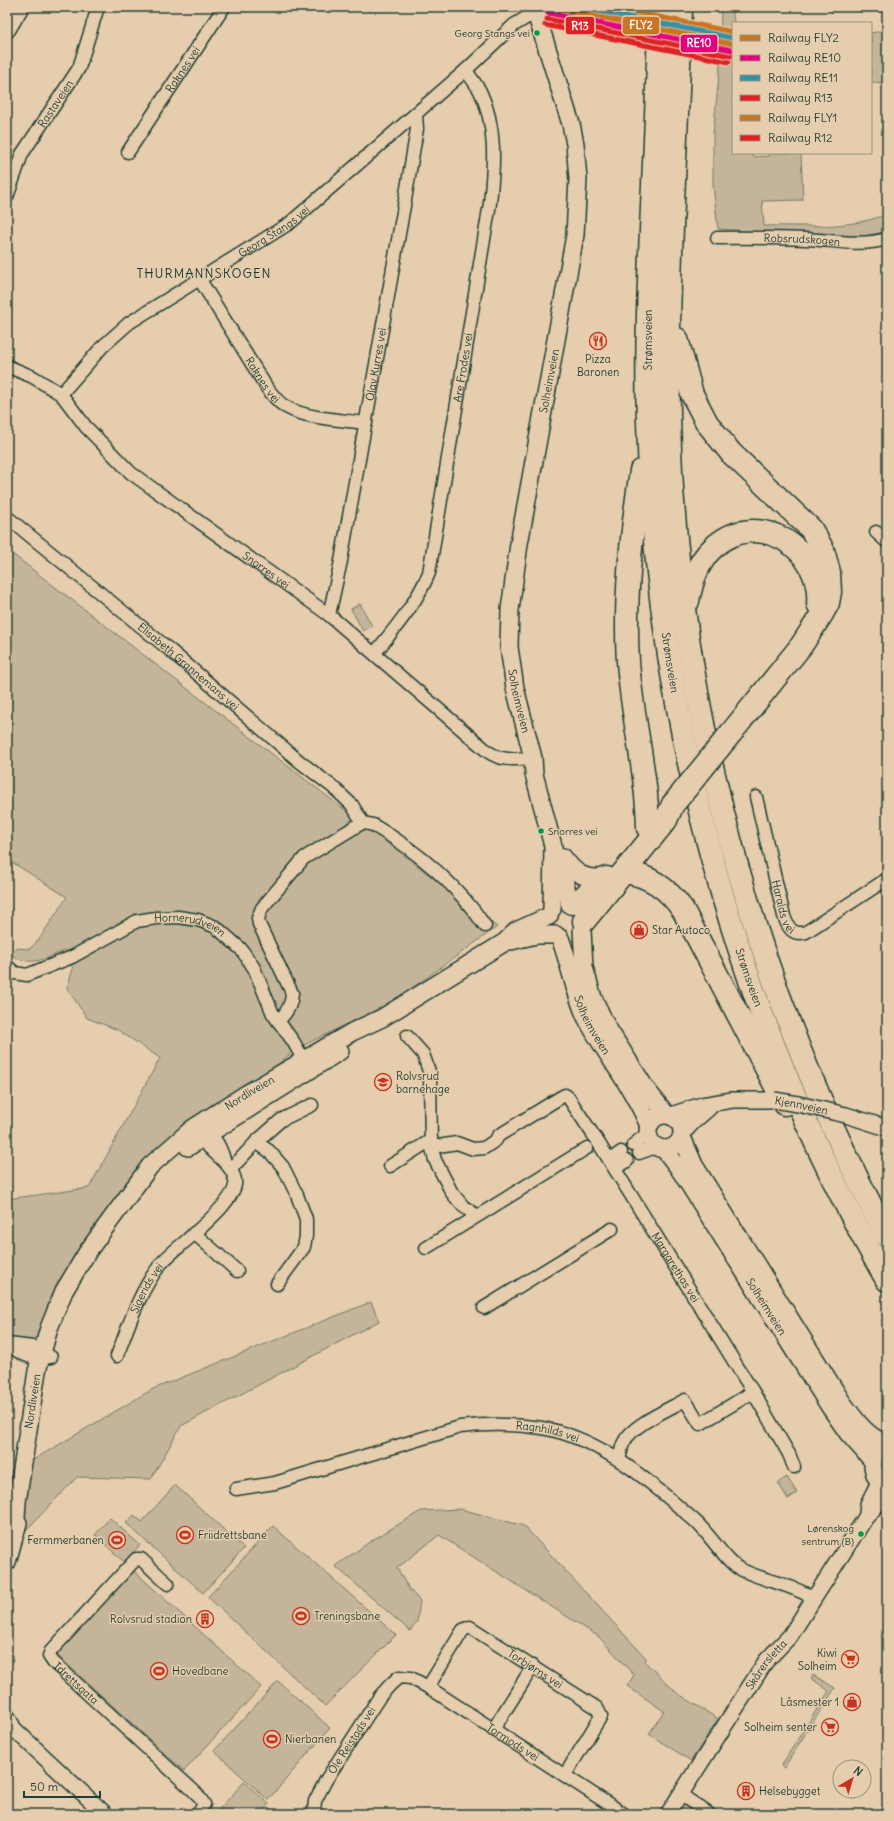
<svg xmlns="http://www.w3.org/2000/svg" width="894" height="1821" viewBox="0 0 894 1821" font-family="Delius,sans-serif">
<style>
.green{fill:#c4b59a;stroke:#727967}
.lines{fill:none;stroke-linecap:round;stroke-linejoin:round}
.minor-casing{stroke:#1f3d34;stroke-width:15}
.tertiary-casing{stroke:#1f3d34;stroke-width:18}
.secondary-casing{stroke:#1f3d34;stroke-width:20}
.motorway-casing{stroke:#1f3d34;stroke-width:25}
.minor{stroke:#e5cdad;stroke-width:12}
.tertiary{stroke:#e5cdad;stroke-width:15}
.secondary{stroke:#e5cdad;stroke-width:17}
.motorway{stroke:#e5cdad;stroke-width:22}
.tertiary-bridge-casing{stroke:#1f3d34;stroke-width:18;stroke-linecap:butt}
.motorway-bridge-casing{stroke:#1f3d34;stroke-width:25;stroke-linecap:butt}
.tertiary-bridge{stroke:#e5cdad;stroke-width:15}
.motorway-bridge{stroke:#e5cdad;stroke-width:22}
.rail-1-casing{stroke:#e5cdad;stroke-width:8}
.rail-2-casing{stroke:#e5cdad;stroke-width:8}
.rail-3-casing{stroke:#e5cdad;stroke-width:8}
.rail-4-casing{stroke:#e5cdad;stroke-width:8}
.rail-5-casing{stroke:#e5cdad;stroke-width:8}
.rail-6-casing{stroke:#e5cdad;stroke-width:8}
.rail-1{stroke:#ca7424;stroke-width:5}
.rail-2{stroke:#e5007d;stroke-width:5}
.rail-3{stroke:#3590a8;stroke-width:5}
.rail-4{stroke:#df2027;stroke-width:5}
.rail-5{stroke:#ca7424;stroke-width:5}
.rail-6{stroke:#df2027;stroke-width:5}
.bus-dot{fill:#039c4e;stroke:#e5cdad;stroke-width:1.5}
.labels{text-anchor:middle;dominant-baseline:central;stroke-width:3;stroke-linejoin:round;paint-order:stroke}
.bus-label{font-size:10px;fill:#1f3d34;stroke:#e5cdad;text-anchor:end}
.street-label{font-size:11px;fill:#1f3d34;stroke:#e5cdad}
.poi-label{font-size:11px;fill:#1f3d34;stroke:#e5cdad;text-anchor:start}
.quarter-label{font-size:13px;letter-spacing:1px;fill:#1f3d34;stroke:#e5cdad}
.line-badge{stroke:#e5cdad;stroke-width:1.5}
.badge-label{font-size:11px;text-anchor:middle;font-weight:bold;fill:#fff}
</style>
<rect width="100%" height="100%" fill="#e5cdad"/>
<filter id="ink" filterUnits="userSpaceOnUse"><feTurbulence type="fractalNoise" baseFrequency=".025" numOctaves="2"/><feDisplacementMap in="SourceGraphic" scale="8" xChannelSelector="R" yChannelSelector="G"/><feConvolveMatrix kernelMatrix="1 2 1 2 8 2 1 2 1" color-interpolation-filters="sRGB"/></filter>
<g filter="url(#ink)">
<path class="green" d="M721 7H732L734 23 733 153H753V157L770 156V153H801L803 200 762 201 764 226C804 225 849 230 887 214V231L866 236 847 238 718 229 713 185V134L720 66Z
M887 30V82L871 83V33Z
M7 550 497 927 394 1001 296 1049 200 1132 157 1164 71 1284 45 1357 7 1344V1199L89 1188 160 1058 118 1030 87 1018 67 988 73 969 65 950C47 958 31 968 12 955L15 948 30 949 40 938 67 897 7 859Z
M360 604 372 626 363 631 351 609Z
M371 1302 379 1321 181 1426 151 1479 77 1477 7 1550V1473L33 1460 153 1389Z
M787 1477 797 1493 788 1499 778 1483Z
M175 1485 244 1548 203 1593 126 1523 134 1515 142 1522Z
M460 1509 524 1526 646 1658 645 1662 677 1693 718 1719 691 1761 649 1734 664 1711 627 1686 634 1675 599 1637 439 1535 397 1568 409 1589 420 1601 417 1622 410 1631 335 1566 374 1539 421 1511Z
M110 1518 140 1545 124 1562 95 1535Z
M273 1526 396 1635 325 1706 208 1597Z
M133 1570 261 1687 184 1771 56 1654Z
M813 1675 835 1688 811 1725 808 1723 829 1691 811 1678Z
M278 1681 330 1728 268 1800 214 1751Z
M806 1726 809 1728 784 1768 781 1766Z
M244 1782 269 1804 260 1814H215Z"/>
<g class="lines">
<g class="minor-casing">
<g id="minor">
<path id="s1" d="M128 152 224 7"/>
<path id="s2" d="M7 197 22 154 79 68 98 7"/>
<path id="s3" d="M717 238C746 237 776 238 805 239 834 240 859 247 887 239"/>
<path id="s4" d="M200 280 267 388C273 395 278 403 286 407 307 419 342 420 366 423"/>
<path id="s5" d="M7 366 33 377 61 394 86 427 131 473 329 615 487 751C502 762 515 759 533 758"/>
<path id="s6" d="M61 394 102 347 129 323 290 223 466 70 502 36 514 25 536 12"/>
<path id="s7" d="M7 517 171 651 299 761 334 788 352 805 363 823"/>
<path d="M876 532 887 542"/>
<path id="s8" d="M329 615 341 561 404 206 417 129 416 114"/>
<path id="s9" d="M375 653C395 628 416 604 429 573L490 203C494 166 497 126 480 91 476 84 470 77 466 70"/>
<path id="s10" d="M756 797 784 916C788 928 793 936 806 932L887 879"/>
<path id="s11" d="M7 966 15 973 27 975 72 957 137 921 156 918 178 917 198 920 216 927 241 949 254 968 273 1014 293 1041 307 1066"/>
<path d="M278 1021C287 1013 292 1005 292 993L259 924 258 918 262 908 304 858 360 824 364 823 373 825C417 851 456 883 485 926"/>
<path d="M407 1036 423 1054 430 1074 431 1145 435 1160 452 1193 463 1206 477 1216"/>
<path d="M204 1128C216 1137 221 1149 225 1162"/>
<path d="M256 1142 269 1151 283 1167 297 1195 306 1219V1236L304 1247 277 1284"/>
<path d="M633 1145 648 1133"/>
<path id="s12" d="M432 1147 457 1143 473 1149 484 1148 496 1140 498 1136 561 1097 565 1095 568 1097 598 1142 753 1392 789 1454 794 1467"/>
<path d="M639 1153 656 1147"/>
<path d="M610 1160 621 1152"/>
<path d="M390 1166 431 1140"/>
<path d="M231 1169 256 1142 281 1120 312 1105"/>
<path d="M615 1169 627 1161"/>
<path d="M194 1233 237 1271"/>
<path d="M426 1248 587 1148"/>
<path d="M484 1308 612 1229"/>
<path d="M7 1344C22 1355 33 1361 51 1357"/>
<path d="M8 1344 33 1347 48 1355"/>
<path id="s13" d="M117 1356C129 1325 139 1292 160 1265 167 1256 178 1248 187 1240 199 1229 239 1197 235 1180 231 1159 204 1152 200 1131"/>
<path d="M619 1460C621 1454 621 1447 624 1442 632 1425 669 1409 685 1400L700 1424 753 1392"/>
<path id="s14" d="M236 1489 275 1483 460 1427C486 1424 515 1424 542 1428 601 1438 651 1482 695 1521 708 1532 725 1560 738 1568 762 1581 790 1583 813 1598"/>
<path id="s15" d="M168 1584 141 1559H136L51 1651 49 1656 53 1662 197 1794 204 1804 198 1814"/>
<path id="s16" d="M428 1687 463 1630 470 1627 597 1708 601 1716 565 1775"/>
<path d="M493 1730 533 1666"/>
<path d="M680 1794 709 1814"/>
<path id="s17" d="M317 1814 314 1810 315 1801 326 1780 380 1696 391 1684 399 1677 411 1678 428 1687 624 1814"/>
</g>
</g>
<g class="tertiary-casing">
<g id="tertiary">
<path d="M671 1115 702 1105 732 1100H774"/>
<path d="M846 1115 887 1128"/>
<path d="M682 1134 694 1121 710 1107"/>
<path d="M867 1514 868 1504 879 1482"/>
<path d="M7 1716 14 1729 105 1814"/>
<path id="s18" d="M668 1814 766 1661 790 1636 866 1517 887 1494"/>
</g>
</g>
<g class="secondary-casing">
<g id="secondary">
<path id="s19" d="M534 7 571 124 575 144 578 179 575 235 519 544 510 610 509 647 515 688 533 758 534 774 553 846 552 909"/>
<path d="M7 29 20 7"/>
<path d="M563 857C575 874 587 882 608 876"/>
<path d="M563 864 565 884 570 903"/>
<path d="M582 930 584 967 593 998 607 1027 646 1089 666 1114"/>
<path id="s20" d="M560 938C570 964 574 991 586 1017 605 1054 633 1087 649 1126"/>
<path d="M511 941 536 935H556"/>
<circle cx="665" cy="1132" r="17"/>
<path d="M682 1137 694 1165 842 1402C854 1418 865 1435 884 1443"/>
<path d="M188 1147 340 1051"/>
<path id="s21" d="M664 1149 678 1167 830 1407 848 1433 873 1461"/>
<path d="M876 1451C870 1464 873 1480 887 1488"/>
<path id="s22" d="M15 1532 17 1502 37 1371 49 1328 64 1291 88 1251 150 1166 192 1129 248 1093 352 1032 382 1018 505 942 516 931 549 916"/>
<path d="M7 1562 18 1523"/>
</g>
</g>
<g class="motorway-casing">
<g id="motorway">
<path id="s23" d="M659 7C658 146 644 284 648 423 656 721 737 1021 887 1280"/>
<path d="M681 7C677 162 663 316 671 471 686 739 760 1000 887 1236"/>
<path d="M677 339 692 394 707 423 731 453 811 529 823 550 829 572 830 592 828 603 822 614 801 646 731 733"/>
<path d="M641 471C631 534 624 598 628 662 632 718 647 772 648 828"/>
<path d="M688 601C692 581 698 561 714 547 757 507 823 548 818 604"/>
<path d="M624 872C650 875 668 889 683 910L785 1104"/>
<path d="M572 903 582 898 606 878"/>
<path d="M584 921 666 820 673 804"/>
</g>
</g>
<use href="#minor" class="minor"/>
<use href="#tertiary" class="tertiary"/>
<use href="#secondary" class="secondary"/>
<use href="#motorway" class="motorway"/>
<g class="tertiary-bridge-casing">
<g id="tertiary-bridge">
<path id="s24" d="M774 1100 798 1104 846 1115"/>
</g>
</g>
<g class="motorway-bridge-casing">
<path id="motorway-bridge" d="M675 802 731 733"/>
</g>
<use href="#tertiary-bridge" class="tertiary-bridge"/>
<use href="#motorway-bridge" class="motorway-bridge"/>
<g class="rail-1-casing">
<path id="rail-1" d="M549 7 733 44"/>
</g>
<g class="rail-2-casing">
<path id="rail-2" d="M548 13 732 50"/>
</g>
<g class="rail-3-casing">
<path id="rail-3" d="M579 7 733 38"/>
</g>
<g class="rail-4-casing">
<path id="rail-4" d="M547 19 731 56"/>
</g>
<g class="rail-5-casing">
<path id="rail-5" d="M610 7 733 32"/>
</g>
<g class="rail-6-casing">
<path id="rail-6" d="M545 25 729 62"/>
</g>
<use href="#rail-1" class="rail-1"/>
<use href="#rail-2" class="rail-2"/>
<use href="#rail-3" class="rail-3"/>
<use href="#rail-4" class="rail-4"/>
<use href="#rail-5" class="rail-5"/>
<use href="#rail-6" class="rail-6"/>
</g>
</g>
<defs>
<g id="restaurant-ring" transform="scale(0.9)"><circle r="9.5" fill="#e5cdad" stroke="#c8321e" stroke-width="1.5"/><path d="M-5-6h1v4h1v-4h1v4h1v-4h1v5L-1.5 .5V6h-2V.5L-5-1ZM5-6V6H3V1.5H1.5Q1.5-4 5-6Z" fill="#c8321e"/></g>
<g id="shop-ring" transform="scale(0.9)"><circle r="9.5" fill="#e5cdad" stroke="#c8321e" stroke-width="1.5"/><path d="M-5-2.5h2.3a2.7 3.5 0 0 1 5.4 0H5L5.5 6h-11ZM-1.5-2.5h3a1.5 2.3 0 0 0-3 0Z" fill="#c8321e"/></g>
<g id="school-ring" transform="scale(0.9)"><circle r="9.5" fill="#e5cdad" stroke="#c8321e" stroke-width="1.5"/><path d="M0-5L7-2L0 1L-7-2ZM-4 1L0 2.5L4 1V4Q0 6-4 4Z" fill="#c8321e"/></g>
<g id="stadium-ring" transform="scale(0.9)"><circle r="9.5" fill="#e5cdad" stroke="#c8321e" stroke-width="1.5"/><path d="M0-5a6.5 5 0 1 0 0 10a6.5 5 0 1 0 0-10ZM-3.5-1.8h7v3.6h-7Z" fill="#c8321e"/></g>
<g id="building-ring" transform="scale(0.9)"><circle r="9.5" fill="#e5cdad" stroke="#c8321e" stroke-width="1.5"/><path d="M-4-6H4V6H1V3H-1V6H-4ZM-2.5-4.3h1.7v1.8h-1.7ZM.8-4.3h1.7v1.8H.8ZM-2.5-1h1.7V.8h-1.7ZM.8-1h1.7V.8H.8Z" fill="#c8321e"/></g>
<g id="supermarket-ring" transform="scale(0.9)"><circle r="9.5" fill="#e5cdad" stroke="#c8321e" stroke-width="1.5"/><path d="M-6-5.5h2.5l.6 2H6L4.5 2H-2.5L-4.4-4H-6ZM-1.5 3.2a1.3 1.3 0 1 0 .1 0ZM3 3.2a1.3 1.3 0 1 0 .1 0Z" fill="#c8321e"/></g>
</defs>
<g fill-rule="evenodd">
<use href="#restaurant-ring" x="598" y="341"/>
<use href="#shop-ring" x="639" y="930"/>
<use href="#school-ring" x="383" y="1082"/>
<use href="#stadium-ring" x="185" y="1535"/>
<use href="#stadium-ring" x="117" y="1540"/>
<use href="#stadium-ring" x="301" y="1616"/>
<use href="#building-ring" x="205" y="1619"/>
<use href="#supermarket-ring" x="850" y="1659"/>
<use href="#stadium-ring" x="159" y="1671"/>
<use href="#shop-ring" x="852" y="1702"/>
<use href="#supermarket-ring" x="830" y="1727"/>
<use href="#stadium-ring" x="272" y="1739"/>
<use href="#building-ring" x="746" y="1791"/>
</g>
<g class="bus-dot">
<circle cx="537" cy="33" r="3.5"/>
<circle cx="541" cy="831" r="3.5"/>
<circle cx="861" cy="1534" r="3.5"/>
</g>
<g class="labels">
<g class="bus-label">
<text x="530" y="33">Georg Stangs vei</text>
<text x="548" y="831" text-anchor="start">Snorres vei</text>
<text x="854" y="1528">Lørenskog<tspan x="854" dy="13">sentrum (B)</tspan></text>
</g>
<g class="street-label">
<text stroke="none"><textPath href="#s1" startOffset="99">Raknes vei</textPath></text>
<text stroke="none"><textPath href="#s2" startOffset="106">Rastaveien</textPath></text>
<text stroke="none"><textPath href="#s6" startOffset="270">Georg Stangs vei</textPath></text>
<text stroke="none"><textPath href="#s3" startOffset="85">Robsrudskogen</textPath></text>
<text transform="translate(648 340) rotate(-90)">Strømsveien</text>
<text stroke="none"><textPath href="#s8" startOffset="255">Olav Kyrres vei</textPath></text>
<text stroke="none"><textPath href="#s9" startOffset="305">Are Frodes vei</textPath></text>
<text stroke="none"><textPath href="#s4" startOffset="118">Raknes vei</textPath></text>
<text transform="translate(549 381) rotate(-79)">Solheimveien</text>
<text stroke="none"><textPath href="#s5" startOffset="333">Snorres vei</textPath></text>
<text stroke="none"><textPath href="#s23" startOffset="657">Strømsveien</textPath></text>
<text stroke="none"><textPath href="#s7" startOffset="235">Elisabeth Grannemans vei</textPath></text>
<text stroke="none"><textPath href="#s19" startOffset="707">Solheimveien</textPath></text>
<text stroke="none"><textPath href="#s10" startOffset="113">Haralds vei</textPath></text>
<text stroke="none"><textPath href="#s11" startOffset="200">Hornerudveien</textPath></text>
<text stroke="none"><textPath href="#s23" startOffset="982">Strømsveien</textPath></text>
<text stroke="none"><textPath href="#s20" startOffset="93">Solheimveien</textPath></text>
<text stroke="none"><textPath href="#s22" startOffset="523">Nordliveien</textPath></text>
<text stroke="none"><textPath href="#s24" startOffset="28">Kjennveien</textPath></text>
<text stroke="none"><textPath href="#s12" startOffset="356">Margarethas vei</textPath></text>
<text stroke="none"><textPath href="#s13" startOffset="74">Sigerids vei</textPath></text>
<text stroke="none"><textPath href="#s21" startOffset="188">Solheimveien</textPath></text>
<text stroke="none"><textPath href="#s22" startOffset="132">Nordliveien</textPath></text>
<text stroke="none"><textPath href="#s14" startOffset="321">Ragnhilds vei</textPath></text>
<text stroke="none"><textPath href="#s18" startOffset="179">Skårersletta</textPath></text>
<text stroke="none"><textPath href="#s16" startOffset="152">Torbjørns vei</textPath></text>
<text stroke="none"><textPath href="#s15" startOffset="211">Idrettsgata</textPath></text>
<text stroke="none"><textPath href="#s17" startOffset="85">Ole Reistads vei</textPath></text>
<text stroke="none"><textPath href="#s17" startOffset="297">Tormods vei</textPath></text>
</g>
<g class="poi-label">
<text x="598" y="359" text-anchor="middle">Pizza<tspan x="598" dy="13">Baronen</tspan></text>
<text x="652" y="930">Star Autoco</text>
<text x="396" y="1076">Rolvsrud<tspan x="396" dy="13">barnehage</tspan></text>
<text x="198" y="1535">Friidrettsbane</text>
<text x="104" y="1540" text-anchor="end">Fermmerbanen</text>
<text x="314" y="1616">Treningsbane</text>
<text x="192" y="1619" text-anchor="end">Rolvsrud stadion</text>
<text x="837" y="1653" text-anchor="end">Kiwi<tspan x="837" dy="13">Solheim</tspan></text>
<text x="172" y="1671">Hovedbane</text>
<text x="839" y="1702" text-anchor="end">Låsmester 1</text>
<text x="817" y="1727" text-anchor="end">Solheim senter</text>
<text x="285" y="1739">Nierbanen</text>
<text x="759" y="1791">Helsebygget</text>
</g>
<g class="quarter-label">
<text x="204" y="273">THURMANNSKOGEN</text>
</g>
</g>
<g class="line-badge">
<rect x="622" y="16" width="38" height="19" rx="4" fill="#ca7424"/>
<rect x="565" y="16" width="30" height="19" rx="4" fill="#df2027"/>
<rect x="680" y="34" width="38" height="19" rx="4" fill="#e5007d"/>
</g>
<g class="badge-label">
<text x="641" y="29">FLY2</text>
<text x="580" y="30">R13</text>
<text x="699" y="47">RE10</text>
</g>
<rect width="894" height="1821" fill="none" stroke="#e5cdad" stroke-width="24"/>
<rect x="12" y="12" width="870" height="1797" fill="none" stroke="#1f3d34" stroke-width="1.5" filter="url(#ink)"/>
<rect x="732" y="22" width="140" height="132" fill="#e5cdad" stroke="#96937d"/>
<rect x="740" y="35" width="20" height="6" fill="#ca7424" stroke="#96937d"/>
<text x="768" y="42" font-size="12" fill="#1f3d34">Railway FLY2</text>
<rect x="740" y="55" width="20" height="6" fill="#e5007d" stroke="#96937d"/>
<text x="768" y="62" font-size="12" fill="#1f3d34">Railway RE10</text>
<rect x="740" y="75" width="20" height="6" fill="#3590a8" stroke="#96937d"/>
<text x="768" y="82" font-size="12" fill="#1f3d34">Railway RE11</text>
<rect x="740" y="95" width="20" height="6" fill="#df2027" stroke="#96937d"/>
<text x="768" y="102" font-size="12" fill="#1f3d34">Railway R13</text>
<rect x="740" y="115" width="20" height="6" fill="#ca7424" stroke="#96937d"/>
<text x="768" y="122" font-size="12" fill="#1f3d34">Railway FLY1</text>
<rect x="740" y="135" width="20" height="6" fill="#df2027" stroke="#96937d"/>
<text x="768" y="142" font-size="12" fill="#1f3d34">Railway R12</text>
<g transform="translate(852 1779) rotate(38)"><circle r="19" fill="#e5cdad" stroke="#96937d"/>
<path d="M0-3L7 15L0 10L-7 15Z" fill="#c8321e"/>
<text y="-6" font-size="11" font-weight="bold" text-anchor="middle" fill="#1f3d34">N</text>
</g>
<path d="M24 1791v6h76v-6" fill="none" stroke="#1f3d34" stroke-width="2"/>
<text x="30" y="1791" font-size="12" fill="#1f3d34" stroke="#e5cdad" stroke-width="3" paint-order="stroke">50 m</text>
</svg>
